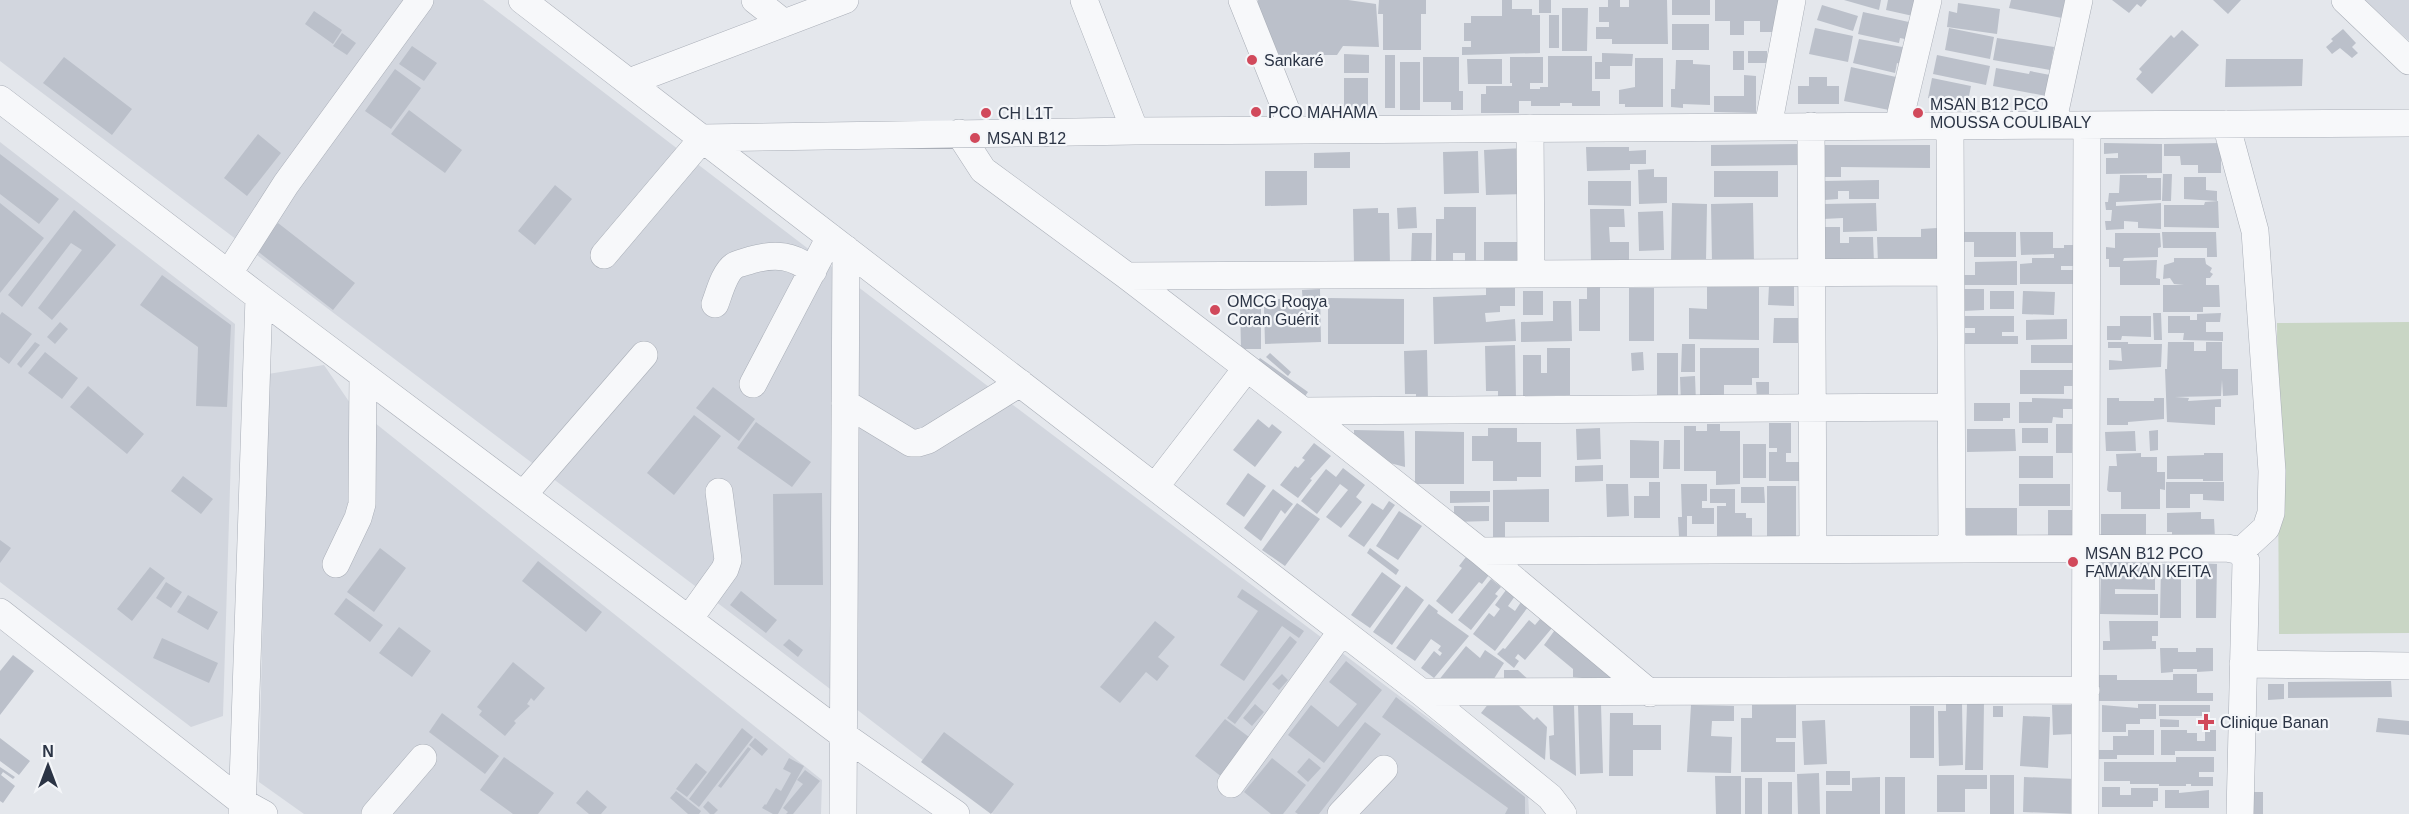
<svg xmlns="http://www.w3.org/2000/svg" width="2409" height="814" viewBox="0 0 2409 814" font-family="Helvetica,sans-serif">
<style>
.built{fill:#d2d6de}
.green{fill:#c9d6c5}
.building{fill:#bbc0ca}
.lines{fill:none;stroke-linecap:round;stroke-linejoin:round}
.minor-casing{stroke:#a9aeb7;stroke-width:28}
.minor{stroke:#f7f8fa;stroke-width:27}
.poi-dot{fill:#d1495b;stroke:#f4f6f9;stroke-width:2}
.labels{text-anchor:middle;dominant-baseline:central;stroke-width:4.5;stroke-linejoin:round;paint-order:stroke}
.poi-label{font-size:16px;fill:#2b3445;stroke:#f4f6f9;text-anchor:start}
</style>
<rect width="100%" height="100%" fill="#e4e7ec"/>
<path class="built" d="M0 0H483L985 384 1528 793 1529 814H993L752 629 0 61Z
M2364 0H2409V41Z
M0 142 235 324 223 716 191 727 0 582Z
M324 365 350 403 822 780 821 814H304L259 782 268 374Z"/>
<path class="green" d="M2409 322V633L2279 634 2277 323Z"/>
<path class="building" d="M1258 0H1348L1376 4 1379 47 1343 46 1337 55H1279L1258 8Z
M1379 0H1426V14H1421V50H1383V14H1378Z
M1502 0H1512V9H1532V15H1540V53L1462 55V47H1471V41H1464V23H1471V16H1502Z
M1539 0H1551V13H1539Z
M1608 0H1620V7H1629V0H1667L1668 44H1612V39H1596V27H1609V22H1599V7H1608Z
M1672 0H1710V15H1672Z
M1715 0H1778V32H1760V21H1744V35H1730V21H1715Z
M1844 0H1881L1879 10Z
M1888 0H1926L1922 18 1886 10Z
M2011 0H2065L2062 18 2009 8Z
M2112 0H2147L2141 7 2137 4 2129 13Z
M2213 0H2241L2228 14Z
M1958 3 2000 9 1997 34 1947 27 1949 11 1957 13Z
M1822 5 1858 16 1853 31 1817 20Z
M1562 8H1588L1587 51H1562Z
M314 11 342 30 333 44 305 24Z
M1863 12 1918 24 1915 41 1900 38 1899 43 1858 34Z
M1549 15H1559V48H1549Z
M1672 24H1709V50H1672Z
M1815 28 1853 36 1848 62 1809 54Z
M1949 28 1994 37 1990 59 1945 50Z
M2343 29 2356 43 2352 47 2358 53 2352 58 2340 48 2332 54 2326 47 2333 41 2331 39Z
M2182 30 2199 45 2152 94 2136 79 2142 72 2139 69 2171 35 2174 38Z
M342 33 356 43 347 55 333 46Z
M1997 38 2054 47 2050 70 1993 60Z
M1859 39 1913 49 1909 66 1897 63 1895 73 1853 63Z
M412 46 437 63 424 81 399 64Z
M1733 51H1744V70H1733Z
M1748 51H1767V63H1748Z
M1602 53 1633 54 1632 66H1610V79H1595V62H1602Z
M1344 54 1369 55V73H1344Z
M1385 55H1395V108H1385Z
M1937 55 1990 66 1986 85 1933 74Z
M1548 56H1592V91H1600V106H1572V103H1560V106H1531V101H1519V113H1481V94H1486V86H1512V83H1510V57H1543V83H1530V89H1540V87H1548Z
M64 57 132 109 112 135 43 83Z
M1423 57H1459V91H1463V110H1451V102H1423Z
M1635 58H1663V107H1625V104H1619V90L1635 87Z
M1467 59H1502V84H1468Z
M2226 59H2303L2302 86 2225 87Z
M1676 60H1693V64L1710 65V105L1683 104V108L1671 107V89H1675Z
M1400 62H1420V110H1400Z
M1851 67 1896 77 1889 110 1844 101Z
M1996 68 2029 74 2030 71 2050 75 2046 96 1993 86Z
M395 69 421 88 391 129 365 111Z
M1744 75 1756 76V113L1714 112V96H1744Z
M1809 77H1827V86H1839V104H1798V86H1809Z
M1344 78H1368V110H1344Z
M1932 78 1971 86 1967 106 1928 98Z
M409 110 462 150 445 173 391 134Z
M258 134 281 153 247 196 224 178Z
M2104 143 2162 144V173L2106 174V158H2118V153L2104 154Z
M2221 143V173H2198V165H2181L2180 156H2164V144Z
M1800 144V165L1711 166V145Z
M1819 145H1930V168L1841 167V177H1818Z
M1586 147H1629V151L1646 150V164H1630V170L1587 171Z
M1524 148 1526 194 1486 195 1484 150Z
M1478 151 1479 193 1444 194 1443 152Z
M1350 152V168H1314V153Z
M0 154 59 199 39 224 0 194Z
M1654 169V177H1667V203L1639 204 1638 170Z
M1265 171H1307V205L1265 206Z
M1714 171H1778V197H1714Z
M2163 174H2172L2171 201H2162Z
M2120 175H2147V178H2161V200L2116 202V206L2161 203V229L2138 228V222L2124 221V229L2106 230 2105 221H2111L2112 210H2106L2105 202H2108L2109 193H2119Z
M2184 177H2206V190L2217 191V201L2184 199Z
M1879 180V199H1849V191H1838V199L1824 200V181Z
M1588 181H1631V206L1588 205Z
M555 185 572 199 535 245 518 231Z
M2218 201 2219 228 2164 227V205H2204L2205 202Z
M0 203 44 238 0 293Z
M1672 203 1707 204 1706 262H1671Z
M1753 203 1754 263H1712L1711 204Z
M1876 203 1877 231 1843 232V218L1823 219V204Z
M1416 207 1417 228 1398 229 1397 208Z
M1444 207H1476V262H1465V253H1453V261H1436V219H1444Z
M1378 208V213H1389L1390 265H1354L1353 209Z
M1590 209H1624L1625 227H1609L1610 242H1629V262H1591Z
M74 210 116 245 52 320 38 308 82 250 71 243 22 307 8 295Z
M1663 211 1664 250 1639 251 1638 212Z
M278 223 355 283 333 310 256 250Z
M1822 227H1840V243H1849V237H1873L1874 263H1823Z
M1937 228V263H1878L1877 237H1921V229Z
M1963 232H2016V257H1974V242H1964Z
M2020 232H2053V248H2064V245H2079V266H2061V270H2074V284H2020V264L2032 263V258H2054V254L2021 255Z
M2162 232H2216L2217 257H2207V248H2163Z
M1412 233H1432L1431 266H1411Z
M2115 233H2160L2161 247 2158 248V257L2124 258 2123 261 2157 260 2156 278 2160 279V285H2120V267H2109V259H2106V247L2115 248Z
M1484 242H1523V267H1484Z
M2174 258H2205L2206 264 2212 268 2210 272 2213 274 2210 278H2206V285H2219L2220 307H2203V312H2163V285H2184L2174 284 2170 278 2163 279 2164 265 2174 262Z
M2017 261V285H1961V275H1975V262Z
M162 275 231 325 227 407 196 406 198 347 140 305Z
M1707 284H1759V340L1689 339V308L1707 309Z
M1769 285 1794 286V306L1768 305Z
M1587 286H1600V331H1579V299H1587Z
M1486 288H1515V306H1500V312L1485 313 1486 322 1515 319 1516 341 1434 344 1433 297 1486 295Z
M1629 288H1654V341H1629Z
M1320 289 1321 342 1265 344 1264 307 1278 306V299L1291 298V306H1303L1302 290Z
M1962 289H1984V310L1963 311Z
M1523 291H1543V315H1523Z
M1990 291H2014V309H1990Z
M2023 291 2055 292 2054 315 2022 314Z
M1328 298 1404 299V344H1328Z
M1553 301H1571L1572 341 1521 342V322L1553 321Z
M1240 304H1261V349H1241Z
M2 312 32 334 9 364 0 357V315Z
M2153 313H2161L2162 340H2154Z
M2221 313 2220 322H2206V332H2223V341L2183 340 2184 333H2168V316H2190V320H2197V314Z
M1963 316H2014V332H2002V336H2018V344H1963V333H1975V328H1963Z
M2120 316H2151V337L2122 336 2121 340H2107V326H2120Z
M1774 318H1798V343H1773Z
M2067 319V339L2026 340V320Z
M60 322 68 329 55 344 47 337Z
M35 342 40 345 21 368 17 364Z
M2108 342H2128V344H2162L2161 367 2109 370V360L2122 361 2121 348H2108Z
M2168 342H2194V351H2206V342H2222V369H2238V395L2223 396 2222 380 2221 396 2175 397 2189 398 2188 401 2221 399V407H2215V425L2167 422 2165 369H2167Z
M1682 344H1695V372H1681Z
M1515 345 1516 399H1498V391H1486L1485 346Z
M2031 345H2077V363H2031Z
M1547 348H1570V395L1523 396V355H1541V373H1547Z
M1700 348H1759V378H1752V385H1724V399H1700Z
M1427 350 1428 402H1416V394H1405L1404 351Z
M45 352 78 378 62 399 28 373Z
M1643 352 1644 370 1632 371 1631 353Z
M1270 353 1291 372 1288 376 1266 357Z
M1657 353H1678V395H1657Z
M1260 358 1308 392 1303 399 1255 364Z
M2020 370H2074V386H2064V394H2020Z
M1695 376 1696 403 1681 404 1680 377Z
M1756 382H1769V400L1757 401Z
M88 386 144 434 127 454 70 407Z
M713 387 755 419 739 441 696 408Z
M2032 398 2074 399V409H2063V418L2053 417 2052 423H2019V402H2032Z
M2107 398H2119V401H2154V398H2164V419L2128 422V425H2107Z
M1974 403H2010V418H2003V421H1974Z
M694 415 721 436 674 495 647 473Z
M1258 419 1269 428 1272 424 1282 432 1255 467 1233 450Z
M756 422 811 462 792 487 737 448Z
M1769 423H1791V453H1786V462H1800V481H1769V452H1777V448H1769Z
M1707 424H1720V431H1740V484L1716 485V471H1684V426H1696V431H1707Z
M2056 424H2077V453H2056Z
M1488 428H1517V442H1541V477H1517V481H1493V461H1472V436H1488Z
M1600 428 1601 459 1577 460 1576 429Z
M2022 428H2048V443H2022Z
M1967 429H2015L2016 451 1967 452Z
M1354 430 1404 431 1405 467 1386 462 1354 441Z
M2158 430V450L2150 451 2149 431Z
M1415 431 1464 432V484H1415Z
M2135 431 2136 451H2106L2105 432Z
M1630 440 1659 441V478H1630Z
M1664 440H1680V469H1663Z
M1314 443 1331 456 1310 479 1312 480 1298 498 1280 485 1295 466 1298 468 1305 460 1302 458Z
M1743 444H1766V478H1743Z
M2141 453V457H2157V472H2165V490L2160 489V509H2121V492H2109L2107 490 2109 466H2117L2116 454Z
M2204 453H2223V481H2203V479H2167V456L2204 455Z
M2019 456H2053V478H2019Z
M1603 465V481L1575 482V466Z
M1343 468 1365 485 1356 497 1362 502 1341 528 1326 517 1348 490 1340 484 1317 514 1301 501 1326 469 1336 477Z
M1248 473 1266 486 1244 517 1226 504Z
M183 476 213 499 201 514 171 491Z
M1649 482H1660V518H1634V496H1649Z
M2166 482H2224V501L2203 500V494H2190V508H2166Z
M1606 484H1628L1629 516 1607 517Z
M1681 484H1707V501H1702V508H1714V524H1692V516H1687V537H1679L1678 517H1682Z
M2019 484H2070V506H2019Z
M1767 486H1796V543H1767Z
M1741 487H1764L1765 503H1741Z
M1273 489 1293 504 1285 514 1281 510 1261 541 1244 528Z
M1549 489V522H1505V540H1493V490Z
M1710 489H1735V513H1746V518H1752V543H1717V506H1726V503H1710Z
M1450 491H1490V502L1450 503Z
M822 493 823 585H774L773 494Z
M1389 501 1395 505 1364 547 1348 536 1372 503 1383 510Z
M1297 503 1320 519 1285 566 1262 550Z
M1454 506H1489V521L1454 522Z
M1960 508H2017V541H1960Z
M2048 510H2080V541L2048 540Z
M1399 511 1422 526 1398 560 1376 546Z
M2201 512V519H2214L2215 538H2172V532H2167V513Z
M2101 514H2146V540H2101Z
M0 540 11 548 0 563Z
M380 548 406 568 374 612 347 592Z
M1370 548 1399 570 1396 575 1367 553Z
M1466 557 1489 575 1482 584 1479 582 1452 614 1436 601 1462 568 1459 566Z
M538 561 602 612 586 632 522 581Z
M2101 562 2155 563V590L2115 589V594H2158V615L2100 614Z
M2196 563 2217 564 2216 618H2196Z
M2161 564 2181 565V618H2160Z
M150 567 165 578 132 621 117 609Z
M1382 572 1401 586 1370 628 1351 615Z
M1491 579 1501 587 1495 594 1498 596 1471 630 1458 620Z
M166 582 182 592 171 608 156 598Z
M1406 586 1424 600 1392 645 1373 632Z
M1242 589 1304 631 1299 638 1282 626 1244 681 1220 665 1258 611 1237 597Z
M1506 590 1515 596 1508 606 1515 611 1521 602 1528 607 1495 651 1473 634 1489 613 1494 617 1500 609 1495 605Z
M741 591 777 620 766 633 730 605Z
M188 595 218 612 208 630 177 612Z
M346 598 383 625 370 642 334 614Z
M1429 604 1438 611 1437 613 1469 636 1434 678 1421 668 1434 651 1440 656 1442 653 1438 650 1441 646 1431 639 1415 661 1396 648Z
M1540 619 1552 628 1525 660 1518 654 1515 658 1519 661 1514 668 1497 654 1503 648 1505 649 1529 620 1535 625Z
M1155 621 1175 637 1158 657 1169 666 1157 681 1146 672 1120 703 1100 687Z
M2109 621H2158V636H2152V641H2156V649L2103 650V641H2110Z
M399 627 431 651 412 677 379 653Z
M1557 627 1615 670 1610 681 1573 677V669L1544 645Z
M1290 636 1297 642 1235 724 1227 718Z
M162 638 218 663 209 683 153 658Z
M789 639 803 650 798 657 783 645Z
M1466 646 1480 658 1485 650 1504 663 1490 685 1438 681Z
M2160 648H2178V652H2196V648H2213V671L2197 672V669H2173V672L2161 673Z
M13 655 34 671 0 715V671Z
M1346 661 1382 690 1324 763 1288 735 1311 705 1338 727 1357 704 1329 682Z
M513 662 545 688 534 701 531 698 527 704 530 706 514 721 516 723 505 736 479 715 482 711 477 707Z
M1504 670H1518L1532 683 1504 682Z
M1282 674 1288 680 1279 690 1272 684Z
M2173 674H2197V693H2213V701H2097V675H2117V680H2173Z
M2391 681 2392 697 2288 698V682Z
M2268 684H2284V699L2268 700Z
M1396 697 1525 797V814H1505L1508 808 1382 717Z
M1946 702H1962L1963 765 1939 766 1938 711H1946Z
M1489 703H1516L1534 720 1537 717 1547 727 1545 760 1481 713Z
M1967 703H1984L1983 770H1965Z
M1255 704 1264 712 1252 726 1243 718Z
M1553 704H1574L1576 776 1550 759 1549 736 1554 735Z
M1578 704H1601L1603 773 1580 774Z
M2138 704H2156V719H2140V724H2126V732H2102V705L2138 708Z
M1691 705 1734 706V721H1712L1711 736 1732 737 1731 773 1687 772Z
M1752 705H1796V738H1776V742H1795V772H1741V718H1752Z
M2052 705H2073V734L2053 735Z
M2159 705H2210V716H2159Z
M1910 706H1934V758H1910Z
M1993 706H2003V717H1993Z
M442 713 499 756 485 774 429 732Z
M1610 713H1633V725H1661V750H1633V776H1609Z
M2023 716 2050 717 2048 768 2020 766Z
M2378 718 2409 721V735L2376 732Z
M1225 719 1257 743 1227 781 1195 756Z
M2160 719 2179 720V727H2160Z
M1825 720 1827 764 1804 765 1802 721Z
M1365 722 1381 734 1319 814H1298L1295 812Z
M742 728 753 737 699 807 689 799Z
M2128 730H2154V755H2117V759H2099V750H2113V736H2128Z
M2161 730H2187V733H2197V741H2205V730H2216V751H2175V755H2161Z
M944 732 1014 784 991 814 921 762Z
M0 738 30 761 19 775 0 761Z
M755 738 768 749 762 756 749 745Z
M748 747 751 749 721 788 718 786Z
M504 757 554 793 538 814H513L480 790Z
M2176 757H2214V772H2199V777H2213V786H2191V784H2186V786H2159V784H2130V781H2104V762H2176Z
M789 758 804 766 778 814H773L762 808 765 804 766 805 776 788 781 791 791 773 783 769Z
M1272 758 1306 785 1283 814H1271L1244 792Z
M1309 758 1321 768 1308 782 1297 772Z
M696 763 707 772 687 797 676 789Z
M0 767 15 777 13 779 3 772 1 775 15 786 3 803 0 801Z
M805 770 820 781 793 814H786L788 812 783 808 803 784 797 780Z
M1826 771H1850V785H1826Z
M1819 773 1820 814H1798L1797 774Z
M1937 775H1987V789H1965V812H1937Z
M1990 775H2014V814H1990Z
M1715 776H1741V814H1716Z
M1880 777V814H1826V791H1852V778Z
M1885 777H1905V814H1885Z
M2024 777 2077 779 2076 814 2023 812Z
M1745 778H1762V814H1745Z
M1768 782H1792V814H1768Z
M2102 787H2120V795H2131V788H2158V801H2153V807H2102Z
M587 790 607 807 601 814H589L576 803Z
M2165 790H2179V793L2209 790V808H2165Z
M676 791 701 811 699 814H688L670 798Z
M2245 792H2263V814H2245Z
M708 801 718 810 714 814H710L703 807Z"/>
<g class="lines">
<g class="minor-casing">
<path id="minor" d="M522 0 1421 692 1550 797 1563 814
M755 0 784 23
M1084 0 1135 131
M1242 0 1294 130
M2345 0 2409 61
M629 82 845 0
M0 99 259 297 843 735 956 814
M2226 124 2255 231 2272 471 2271 513 2266 528 2241 551
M2052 125 2079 0
M1811 126 1813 549
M1898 126 1928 0
M1950 126 1952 549
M1768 127 1792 0
M1530 128 1531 274
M959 133 983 170 1127 276 1303 411 1480 551 1650 693
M604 255 703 138 1135 131 2409 123
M229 273 286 184 420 0
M1127 276 1950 272
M715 304C719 294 724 273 734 266 738 263 746 262 751 260 776 253 793 255 813 271
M753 384 830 237
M845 403 911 443H918L928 440 1020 383
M1303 411 1951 407
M1155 487 1246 369
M523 495 644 355
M1480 551 2227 548 2241 551 2246 561 2240 814
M336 564 358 518 362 504 363 375
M0 612 242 802 264 814
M689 619 725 569 728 560 719 492
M2243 664 2409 666
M1421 692 2086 690
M1231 784 1342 631
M242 814 259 297
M375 814 423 758
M843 814 846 249
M1341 814 1384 769
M2085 814 2087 125"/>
</g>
<use href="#minor" class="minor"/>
</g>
<g class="poi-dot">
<circle cx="1252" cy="60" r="6"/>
<circle cx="1256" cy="112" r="6"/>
<circle cx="986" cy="113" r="6"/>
<circle cx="1918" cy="113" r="6"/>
<circle cx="975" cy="138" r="6"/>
<circle cx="1215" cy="310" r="6"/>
<circle cx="2073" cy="562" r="6"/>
<path d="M2203 713h6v6h6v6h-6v6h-6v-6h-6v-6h6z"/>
</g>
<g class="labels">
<g class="poi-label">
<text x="1264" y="60">Sankaré</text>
<text x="1930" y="104">MSAN B12 PCO<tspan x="1930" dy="18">MOUSSA COULIBALY</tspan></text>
<text x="1268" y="112">PCO MAHAMA</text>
<text x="998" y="113">CH L1T</text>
<text x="987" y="138">MSAN B12</text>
<text x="1227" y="301">OMCG Roqya<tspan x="1227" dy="18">Coran Guérit</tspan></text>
<text x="2085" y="553">MSAN B12 PCO<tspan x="2085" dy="18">FAMAKAN KEITA</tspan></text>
<text x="2220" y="722">Clinique Banan</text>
</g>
</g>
<g transform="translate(48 766)" stroke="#f4f6f9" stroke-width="4.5" paint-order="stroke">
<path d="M0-4.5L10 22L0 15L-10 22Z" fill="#2b3445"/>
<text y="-9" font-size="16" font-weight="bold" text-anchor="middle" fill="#2b3445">N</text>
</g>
</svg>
